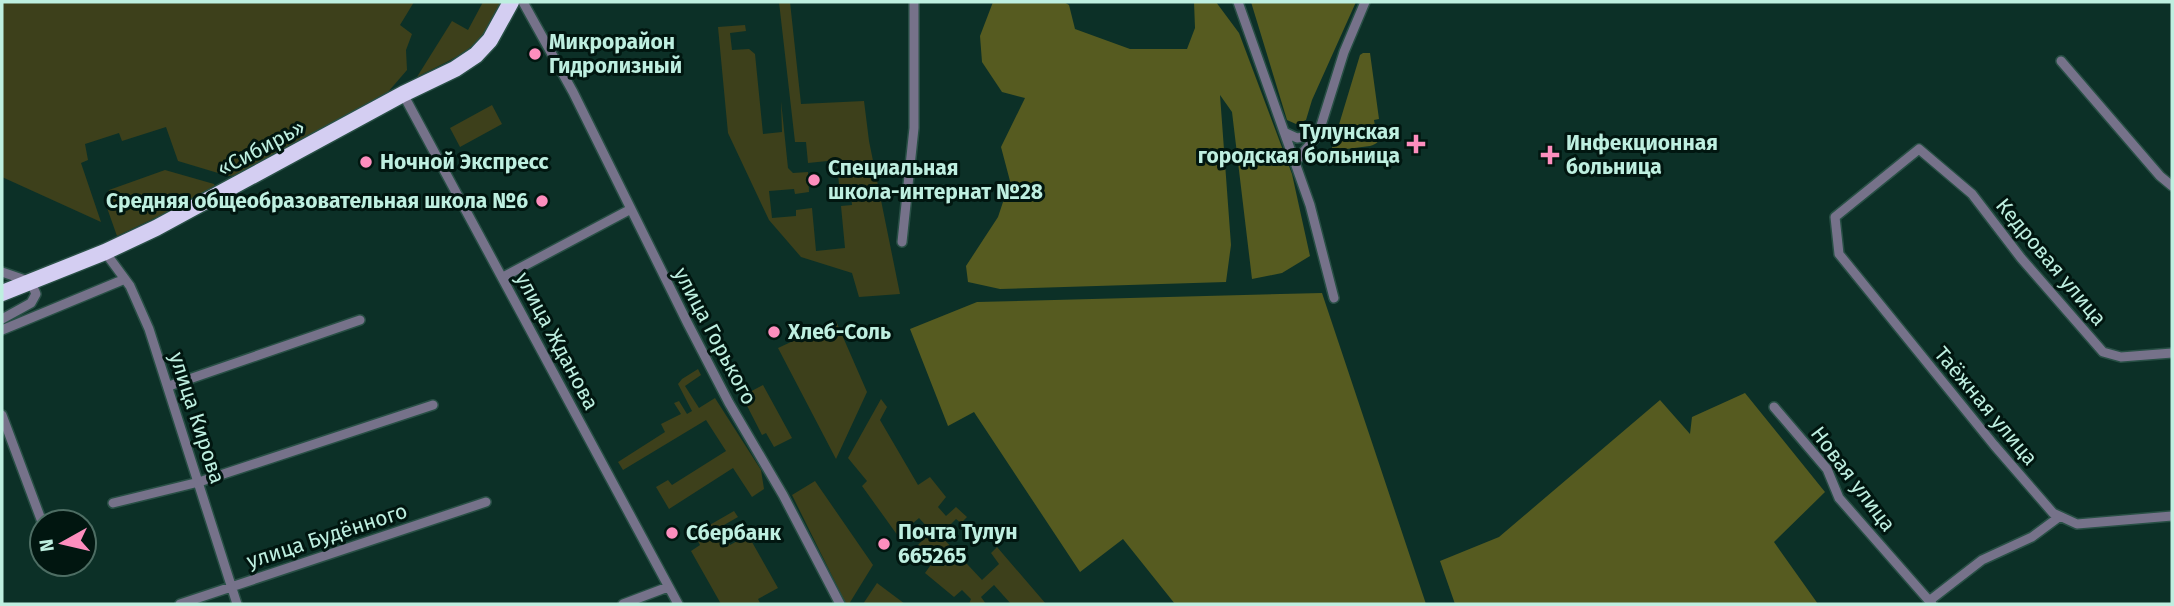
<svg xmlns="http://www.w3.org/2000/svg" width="2174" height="606" viewBox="0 0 2174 606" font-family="'Fira Sans',sans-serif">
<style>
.green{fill:#3d401b}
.forest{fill:#565b20}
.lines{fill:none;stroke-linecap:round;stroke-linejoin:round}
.minor-casing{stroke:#284f45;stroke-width:12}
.trunk-casing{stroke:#284f45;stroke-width:19}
.minor{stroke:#76728a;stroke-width:9}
.trunk{stroke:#d4cef2;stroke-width:16}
.poi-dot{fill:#fd8ebe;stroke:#011610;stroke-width:2.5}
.labels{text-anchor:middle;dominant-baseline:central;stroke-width:6;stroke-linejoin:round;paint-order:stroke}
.poi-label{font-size:21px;font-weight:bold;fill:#beefe0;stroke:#011610;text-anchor:start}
.street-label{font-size:21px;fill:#beefe0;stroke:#011610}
</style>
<rect width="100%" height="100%" fill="#0c3027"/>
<path class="green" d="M2 2H414L400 25 412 34 406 50 407 70 388 92 240 175 228 176 178 161 166 127 122 141 119 133 85 144 88 160 81 163 101 222 2 177Z
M483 2H501C483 50 459 55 417 77L452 21 468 30Z
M779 2H790L801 104 864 101 869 141 900 294 859 297 852 273 801 257 769 220 728 133 718 27 745 25 746 31 730 33 732 50 749 49 755 54 763 134 782 132 781 101 788 168 793 173 808 172 809 192 795 194 794 189 769 191 772 218 796 216V210L812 208 816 251 845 248 841 206 852 205 850 184 839 185 837 160 808 163 806 142H795Z
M492 105 502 124 460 147 450 128Z
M165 170 214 184 216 189 117 236 106 205 109 190Z
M836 321 867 392 836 459 778 348Z
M698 369 701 375 685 386 699 408 715 398 761 470 764 489 752 497 733 468 669 509 656 487 668 480 672 485 726 451 706 420 623 470 618 462 665 432 661 424 681 414 674 403 679 401 687 414 692 411 678 384 682 379Z
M763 385 792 438 774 447 766 433 762 435 742 396Z
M881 399 887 407 880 420 918 485 930 477 946 497 938 507 946 516 956 507 967 517 961 523 956 519 940 535 982 580 999 564 991 553 997 547 1046 604H1011L994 585 981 597 986 604H969L971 599 962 590 954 597 925 573 935 559 918 545 931 531 919 518 898 536 862 486 867 481 848 458Z
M815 481 873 565 849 604H846L792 495Z
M734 511 738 517 724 525 729 534 726 536 730 545 748 535 778 588 758 599 760 603 758 604H721L691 551 700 545 694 534Z
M877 583 905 604H863Z"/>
<path class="forest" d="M993 2H1064L1069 5 1075 29 1130 49H1187L1195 28 1194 2H1216L1239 33 1292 174 1310 256 1282 273 1252 279 1232 112 1220 95 1231 245 1226 282 1000 289 968 282 966 266 998 217 1010 181 1001 147 1025 98 1002 92 982 62 980 36Z
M1251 2H1356L1312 100 1306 120 1296 124 1287 120Z
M1363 53H1370L1379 119 1374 120 1376 132H1380C1381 140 1378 144 1370 146L1331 151 1360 55Z
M1322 293 1426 604H1175L1123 539 1080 572 974 412 948 426 910 329 977 302Z
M1745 393 1825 492 1774 542 1818 604H1455L1440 561 1499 537 1660 400 1690 434 1692 417Z"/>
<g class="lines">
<g class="minor-casing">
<path id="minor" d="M523 2 573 92 631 209
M1238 2 1310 205 1334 298
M2061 61 2160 176 2172 186
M403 94 678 604
M1284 132 1297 138 1318 135
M1295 162 1318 135 1344 52 1365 2
M902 242 914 128V2
M105 252 130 286 149 329 237 604
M2 272 31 282 36 294 31 303 2 319
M503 277 631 209 688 324 729 403 783 495 840 604
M2 330 125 279
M2172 353 2121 357 2103 352 2021 258 1972 194 1919 149 1835 217 1839 254 1994 445 2053 513 2077 524 2172 516
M169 386 360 320
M1774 407 1827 469 1839 498 1932 604
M2 415 42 522
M113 503 199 482 433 405
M1929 601 1982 560 2032 537 2059 517
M180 604 486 502
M623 604 668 587"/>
</g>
<g class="trunk-casing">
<path id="trunk" d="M2 293 105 252 156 228 403 94 455 69 476 55 490 40 511 2"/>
</g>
<use href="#minor" class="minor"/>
<use href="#trunk" class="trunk"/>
</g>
<g class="poi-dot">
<circle cx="535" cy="54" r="7"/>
<path d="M1412.5 133.5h7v7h7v7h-7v7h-7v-7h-7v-7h7z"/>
<path d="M1546.5 144.5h7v7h7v7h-7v7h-7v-7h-7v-7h7z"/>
<circle cx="366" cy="162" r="7"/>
<circle cx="814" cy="180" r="7"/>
<circle cx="542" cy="201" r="7"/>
<circle cx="774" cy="332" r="7"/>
<circle cx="672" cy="533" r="7"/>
<circle cx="884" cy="544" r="7"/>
</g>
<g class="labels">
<g class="poi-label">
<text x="549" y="42">Микрорайон<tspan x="549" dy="24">Гидролизный</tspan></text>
<text x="1400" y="132" text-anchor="end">Тулунская<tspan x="1400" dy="24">городская больница</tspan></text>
<text x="1566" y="143">Инфекционная<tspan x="1566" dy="24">больница</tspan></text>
<text x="380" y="162">Ночной Экспресс</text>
<text x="828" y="168">Специальная<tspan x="828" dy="24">школа-интернат №28</tspan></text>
<text x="528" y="201" text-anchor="end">Средняя общеобразовательная школа №6</text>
<text x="788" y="332">Хлеб-Соль</text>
<text x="898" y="532">Почта Тулун<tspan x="898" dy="24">665265</tspan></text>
<text x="686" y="533">Сбербанк</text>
</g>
<g class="street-label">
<text transform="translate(261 148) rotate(-28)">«Сибирь»</text>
<text transform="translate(2051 262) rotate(50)">Кедровая улица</text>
<text transform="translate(715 336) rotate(62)">улица Горького</text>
<text transform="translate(557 341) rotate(62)">улица Жданова</text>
<text transform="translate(1986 406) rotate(50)">Таёжная улица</text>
<text transform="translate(197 418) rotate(72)">улица Кирова</text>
<text transform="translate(1853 479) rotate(53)">Новая улица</text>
<text transform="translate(327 536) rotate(-18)">улица Будённого</text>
</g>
</g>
<rect width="2174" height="606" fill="none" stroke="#beefe0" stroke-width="7"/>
<g transform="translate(63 543) rotate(262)"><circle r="33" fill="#011610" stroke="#4d6d63" stroke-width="2"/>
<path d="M0-5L12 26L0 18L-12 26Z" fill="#fd8ebe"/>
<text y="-10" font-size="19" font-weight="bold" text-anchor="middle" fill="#beefe0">N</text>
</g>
</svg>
